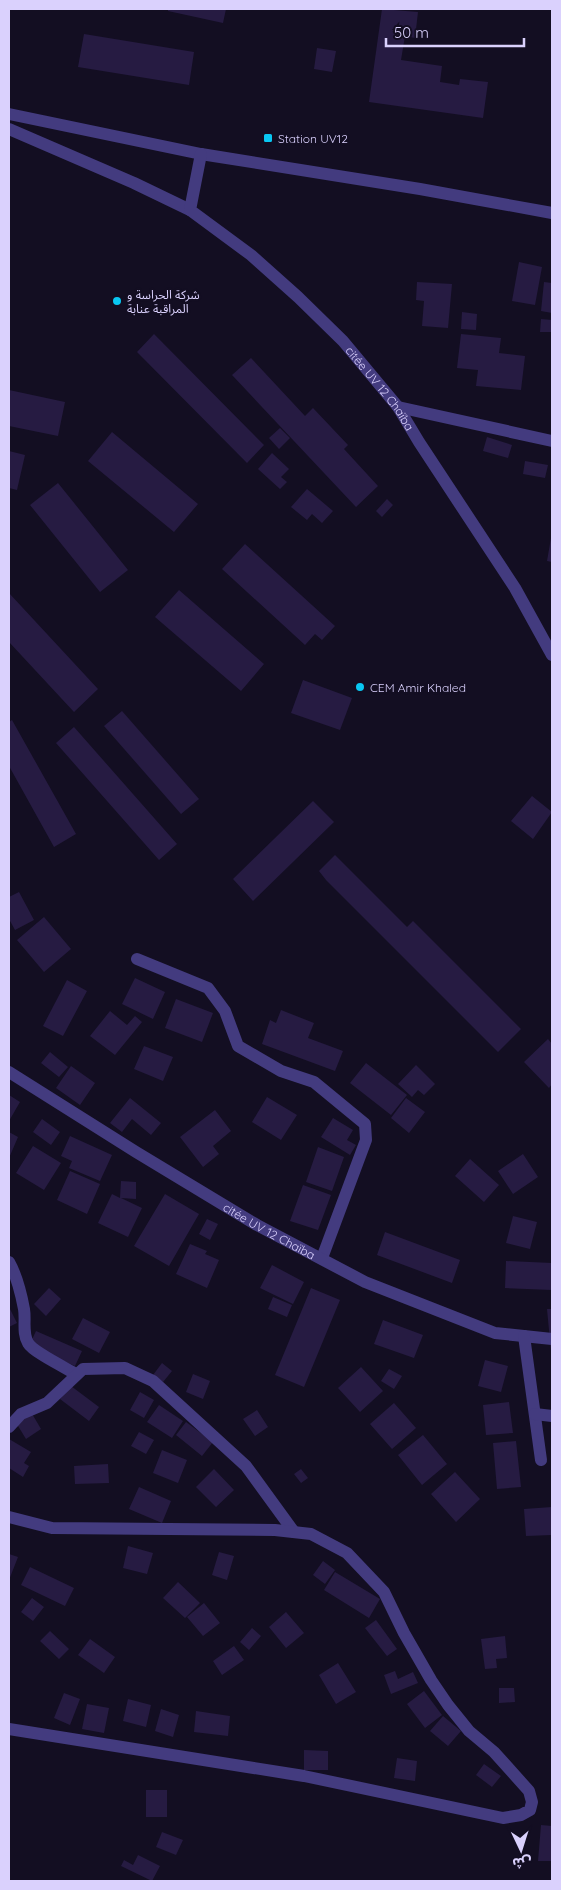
<svg xmlns="http://www.w3.org/2000/svg" width="561" height="1890" viewBox="0 0 561 1890" font-family="Quicksand,'Noto Sans Arabic',sans-serif">
<style>
.building{fill:#261b42}
.lines{fill:none;stroke-linecap:round;stroke-linejoin:round}
.minor{stroke:#433b7f;stroke-width:12}
.poi-dot{fill:#09c7f2;stroke:#130e22;stroke-width:2}
.labels{text-anchor:middle;dominant-baseline:central;stroke-width:4.5;stroke-linejoin:round;paint-order:stroke}
.poi-label{font-size:12px;fill:#dad1fd;stroke:#130e22;text-anchor:start}
.street-label{font-size:12px;fill:#dad1fd;stroke:#130e22}
</style>
<rect width="100%" height="100%" fill="#130e22"/>
<path class="building" d="M168 9H226L223 23 168 11Z
M382 9 418 12 415 38 405 36 401 60 442 66 440 82 459 85 460 79 488 82 483 118 369 102Z
M84 34 194 52 189 85 78 67Z
M317 48 336 51 332 72 314 69Z
M519 262 542 267 535 305 512 301Z
M417 282 452 284 448 328 422 326 424 301 416 300Z
M544 282 552 283V313L541 311Z
M462 312 477 314 476 330 461 329Z
M541 319 552 320V332H540Z
M154 334 264 445 247 463 137 352Z
M461 334 501 338 499 353 525 356 521 390 476 386 478 370 457 368Z
M251 358 305 416 313 408 348 445 344 449 378 486 356 507 232 375Z
M9 390 65 402 58 436 9 426Z
M280 428 290 438 279 449 269 438Z
M112 432 198 504 174 532 88 461Z
M487 437 512 445 508 458 483 451Z
M9 451 25 455 17 490 9 488Z
M272 453 289 469 281 477 287 482 280 489 258 469Z
M525 461 548 465 545 478 523 474Z
M58 483 128 570 100 592 30 505Z
M307 489 333 511 322 523 312 514 307 520 291 507Z
M387 499 393 505 382 517 376 511Z
M551 538 552 539V562L547 561Z
M245 544 335 626 322 640 315 634 305 645 222 569Z
M179 590 264 664 241 691 155 617Z
M9 593 98 689 74 712 9 642Z
M303 680 352 698 340 730 291 713Z
M122 711 199 799 181 814 104 726Z
M12 720 76 834 54 847 9 766V722Z
M74 727 177 844 159 860 56 743Z
M532 796 552 812 533 839 511 821Z
M313 801 334 822 253 901 233 879Z
M335 855 407 927 413 921 521 1029 498 1052 326 880 319 871Z
M19 892 34 920 15 930 9 919V897Z
M44 917 71 949 44 972 17 940Z
M135 978 165 992 153 1019 122 1004Z
M67 980 87 991 63 1036 43 1026Z
M176 999 213 1013 202 1042 165 1028Z
M281 1010 314 1023 308 1038 343 1051 335 1071 262 1044 270 1020 276 1023Z
M110 1011 127 1025 135 1016 142 1022 115 1055 90 1036Z
M548 1039 552 1044V1084L549 1088 524 1062Z
M144 1046 173 1057 163 1081 134 1069Z
M50 1052 68 1067 59 1077 41 1063Z
M366 1063 407 1095 391 1115 350 1083Z
M416 1065 435 1084 424 1095 418 1090 412 1097 398 1084Z
M71 1066 95 1083 80 1105 56 1088Z
M9 1095 20 1102 9 1121Z
M267 1097 297 1115 281 1140 252 1122Z
M130 1098 161 1123 151 1135 132 1119 122 1132 110 1123Z
M406 1098 425 1112 409 1133 391 1118Z
M215 1110 231 1131 213 1146 219 1154 203 1167 180 1137Z
M333 1118 353 1130 347 1140 356 1145 350 1155 321 1137Z
M42 1119 60 1132 51 1145 33 1132Z
M9 1132 18 1137 9 1158Z
M70 1136 112 1155 100 1181 69 1168 72 1161 61 1156Z
M33 1146 61 1163 44 1190 16 1173Z
M318 1147 344 1157 332 1191 306 1182Z
M523 1154 538 1177 513 1194 498 1171Z
M470 1159 499 1185 484 1202 455 1176Z
M70 1171 100 1184 87 1214 57 1200Z
M121 1181 136 1182V1199L121 1198 142 1208 128 1237 98 1223 112 1194 120 1198Z
M303 1185 331 1195 318 1230 290 1221Z
M165 1194 199 1214 169 1266 134 1246Z
M513 1216 537 1222 530 1249 506 1243Z
M207 1219 218 1224 210 1240 199 1234Z
M385 1232 460 1260 452 1283 377 1255Z
M190 1244 207 1251 205 1254 219 1260 207 1288 176 1274Z
M506 1261 552 1263V1290L505 1288Z
M272 1265 304 1282 293 1304 260 1288Z
M49 1288 61 1299 46 1316 34 1304Z
M311 1288 340 1300 304 1387 275 1375Z
M273 1297 292 1305 287 1317 268 1309Z
M9 1307 17 1323 9 1327Z
M547 1309H552V1351H551Z
M83 1318 110 1332 99 1353 72 1339Z
M383 1320 423 1335 414 1358 374 1344Z
M36 1331 82 1351 75 1366 29 1346Z
M485 1360 508 1366 501 1392 478 1386Z
M162 1363 172 1371 163 1382 153 1375Z
M361 1367 383 1391 360 1412 338 1388Z
M389 1369 402 1376 394 1389 381 1381Z
M193 1374 210 1381 203 1399 186 1392Z
M71 1386 99 1407 89 1421 60 1399Z
M140 1392 154 1400 144 1418 130 1410Z
M509 1402 513 1433 486 1435 483 1405Z
M394 1403 416 1428 392 1449 370 1424Z
M159 1405 183 1421 172 1438 147 1422Z
M257 1410 268 1427 255 1436 243 1419Z
M31 1412 41 1429 26 1439 15 1421Z
M186 1422 213 1442 202 1456 176 1435Z
M139 1432 154 1440 146 1454 131 1446Z
M423 1435 447 1464 422 1485 398 1455Z
M9 1439 31 1452 24 1463 29 1466 23 1477 9 1468Z
M516 1441 521 1487 497 1489 493 1443Z
M162 1450 187 1460 178 1483 153 1473Z
M108 1464 109 1483 75 1484 74 1466Z
M214 1469 234 1490 216 1507 196 1487Z
M301 1469 308 1478 301 1483 294 1474Z
M455 1472 480 1499 456 1522 431 1494Z
M139 1487 171 1501 162 1523 129 1509Z
M552 1507V1535L526 1536 524 1509Z
M128 1546 153 1553 147 1574 123 1568Z
M219 1552 234 1556 227 1580 212 1575Z
M9 1554 18 1557 9 1580Z
M323 1561 335 1570 325 1584 313 1575Z
M30 1567 74 1588 65 1606 21 1585Z
M335 1572 380 1599 369 1618 324 1590Z
M178 1582 200 1603 185 1618 163 1598Z
M32 1598 44 1607 33 1621 21 1612Z
M204 1603 220 1623 203 1636 187 1617Z
M286 1612 304 1633 286 1648 269 1627Z
M376 1620 397 1649 387 1656 365 1628Z
M252 1628 261 1636 249 1650 240 1642Z
M50 1631 69 1649 59 1659 40 1641Z
M505 1636 507 1658 496 1659 497 1668 485 1669 481 1639Z
M90 1639 115 1657 104 1673 78 1655Z
M234 1646 244 1660 222 1675 213 1661Z
M338 1663 356 1692 336 1704 319 1675Z
M395 1671 398 1679 413 1672 418 1683 391 1694 384 1675Z
M499 1688H514L515 1702 499 1703Z
M424 1691 442 1715 425 1728 407 1704Z
M64 1693 80 1699 70 1725 54 1718Z
M128 1699 151 1705 146 1727 123 1721Z
M87 1704 109 1708 104 1733 82 1729Z
M161 1709 179 1715 173 1737 155 1731Z
M196 1711 230 1716 228 1736 194 1732Z
M443 1716 461 1731 448 1746 430 1731Z
M304 1750 328 1751V1770H304Z
M397 1758 417 1761 415 1781 394 1778Z
M484 1764 501 1776 492 1787 476 1775Z
M146 1790H167V1817H146Z
M541 1825 552 1826 551 1861H538Z
M162 1832 183 1840 176 1855 156 1847Z
M138 1855 160 1866 152 1881 121 1866 124 1860 133 1865Z"/>
<g class="lines">
<g class="minor">
<path d="M9 114 201 154 420 189 552 213"/>
<path d="M9 129 134 183 190 210"/>
<path id="s1" d="M201 154 190 210 251 255 298 297 343 341 398 407 419 442 515 588 552 655"/>
<path d="M398 407 552 441"/>
<path d="M137 959 208 988 225 1011 238 1046 281 1071 314 1082 365 1124 366 1140 322 1258"/>
<path id="s2" d="M9 1072 136 1152 257 1225 365 1282 495 1333 552 1339"/>
<path d="M9 1262C17 1276 21 1293 24 1309 26 1320 22 1333 28 1343 33 1352 66 1368 76 1374"/>
<path d="M524 1336 541 1460"/>
<path d="M535 1414 552 1416"/>
<path d="M9 1427 21 1414 47 1403 83 1369 125 1368 153 1381 246 1466 294 1532"/>
<path d="M9 1517 52 1528 275 1530 311 1534 347 1553 384 1592 404 1633 431 1680 448 1705 469 1731 494 1752 529 1791 532 1802 530 1810 521 1815 503 1818 304 1776 9 1729"/>
</g>
</g>
<g class="poi-dot">
<rect x="263" y="133" width="10" height="10" rx="2.5"/>
<circle cx="117" cy="301" r="5"/>
<circle cx="360" cy="687" r="5"/>
</g>
<g class="labels">
<g class="poi-label">
<text x="278" y="138">Station UV12</text>
<text x="127" y="294">شركة الحراسة و<tspan x="127" dy="14">المراقبة عنابة</tspan></text>
<text x="370" y="687">CEM Amir Khaled</text>
</g>
<g class="street-label">
<text stroke="none"><textPath href="#s1" startOffset="319">citée UV 12 Chaïba</textPath></text>
<text stroke="none"><textPath href="#s2" startOffset="305">citée UV 12 Chaïba</textPath></text>
</g>
</g>
<rect width="561" height="1890" fill="none" stroke="#dad1fd" stroke-width="20"/>
<g transform="translate(521 1850) rotate(176)" stroke="#130e22" stroke-width="4" paint-order="stroke">
<path d="M0-4L9 19L0 12L-9 19Z" fill="#dad1fd"/>
<text y="-8" font-size="14" font-weight="bold" text-anchor="middle" fill="#dad1fd">ش</text>
</g>
<path d="M386 38v8h138v-8" fill="none" stroke="#dad1fd" stroke-width="2.5"/>
<text x="394" y="38" font-size="15" fill="#dad1fd" stroke="#130e22" stroke-width="4" paint-order="stroke">50 m</text>
</svg>
